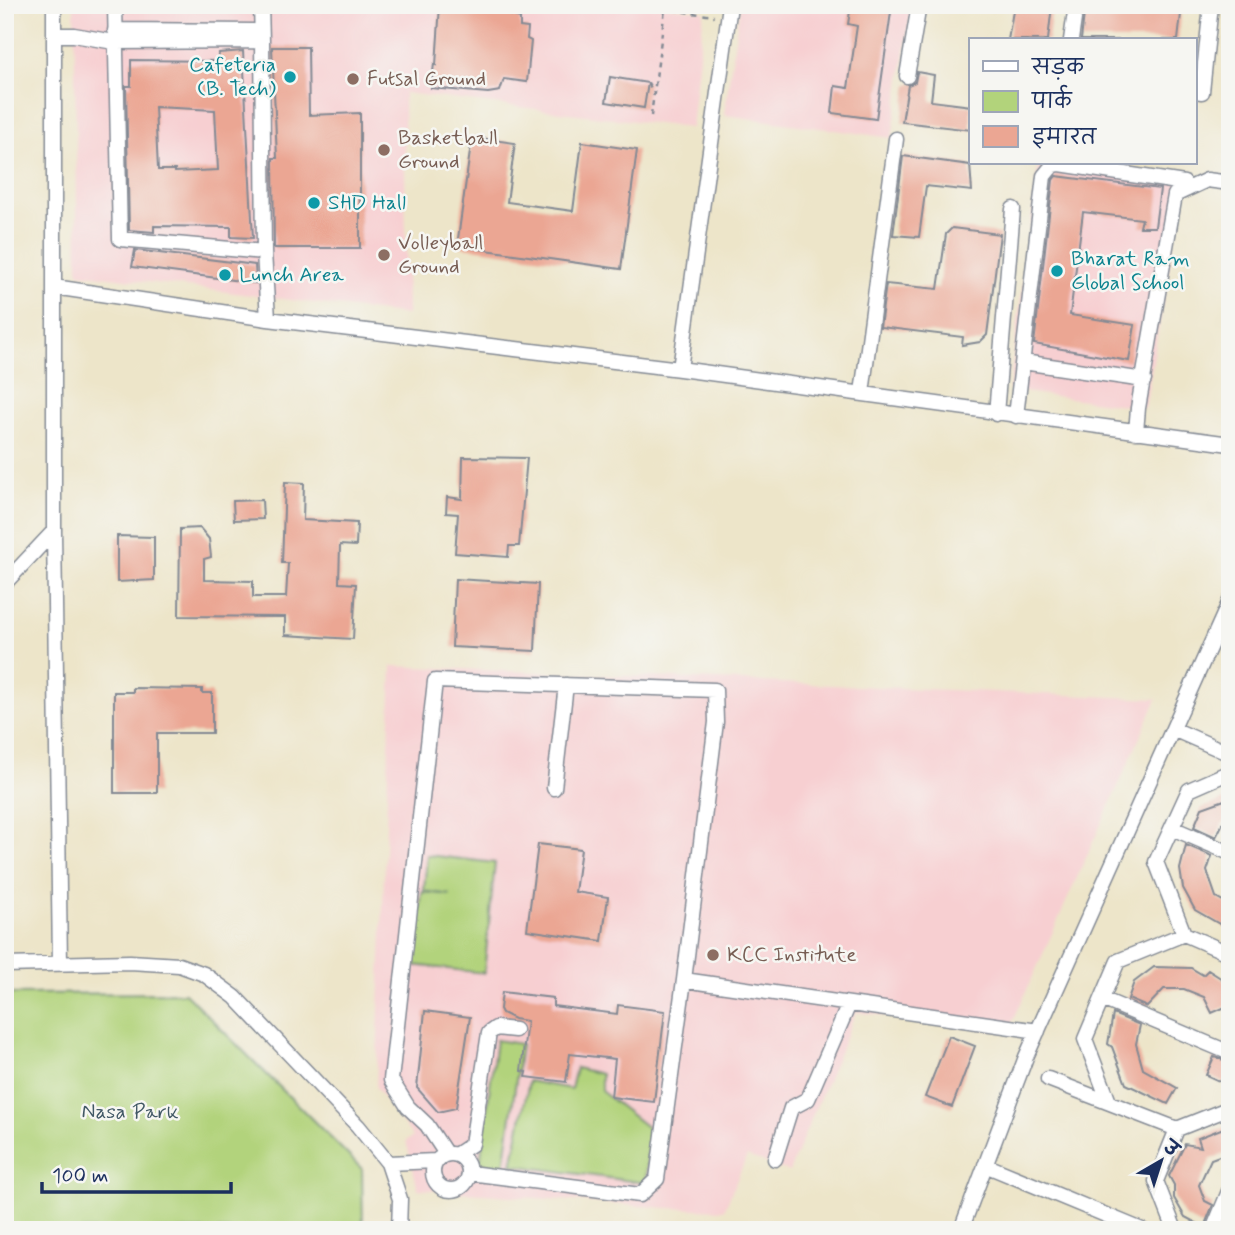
<svg xmlns="http://www.w3.org/2000/svg" width="1235" height="1235" viewBox="0 0 1235 1235" font-family="Mynerve,'Playpen Sans Deva',sans-serif">
<style>
.built{fill:#f7cfd1}
.green{fill:#b2d37b;stroke:#66816c;stroke-width:2}
.building{fill:#eba693;fill-rule:evenodd}
.lines{fill:none;stroke-linecap:round;stroke-linejoin:round}
.minor-casing{stroke:#848a94;stroke-width:17}
.path{stroke:#848a94;stroke-width:2.5;stroke-dasharray:5 5;stroke-linecap:butt}
.minor{stroke:#fff;stroke-width:14}
.culture-dot{fill:#0f9aa8;stroke:#f6f6f2;stroke-width:2.5}
.education-dot{fill:#8d6e63;stroke:#f6f6f2;stroke-width:2.5}
.labels{text-anchor:middle;dominant-baseline:central;stroke-width:5;stroke-linejoin:round;paint-order:stroke}
.culture-label{font-size:21px;fill:#0d838f;stroke:#f6f6f2;text-anchor:start}
.education-label{font-size:21px;fill:#785e54;stroke:#f6f6f2;text-anchor:start}
.park-label{font-size:21px;fill:#415865;stroke:#f6f6f2}
</style>
<rect width="100%" height="100%" fill="#f6f6f2"/>
<filter id="ink" filterUnits="userSpaceOnUse"><feTurbulence type="fractalNoise" baseFrequency=".0143" numOctaves="2"/><feDisplacementMap in="SourceGraphic" scale="14" xChannelSelector="R" yChannelSelector="G"/><feConvolveMatrix kernelMatrix="1 2 1 2 8 2 1 2 1" color-interpolation-filters="sRGB"/></filter>
<filter id="wash" filterUnits="userSpaceOnUse"><feTurbulence type="fractalNoise" baseFrequency=".00686" numOctaves="4" result="noise"/><feDisplacementMap in="SourceGraphic" scale="28" xChannelSelector="R" yChannelSelector="G"/><feGaussianBlur stdDeviation="1.57" result="paint"/><feColorMatrix in="noise" values="0 0 0 0 0 0 0 0 0 0 0 0 0 0 0 0 0 1.4 0 .05"/><feComposite in="paint" operator="in"/></filter>
<g filter="url(#wash)">
<rect width="100%" height="100%" fill="#ede5c9"/>
<path class="built" d="M74 5H656L704 11 691 128 404 93 407 315 78 273Z
M740 5H912L892 138 724 115Z
M1038 167 1185 174 1145 408 1009 390Z
M392 666 1157 699 1008 1032 856 1012 789 1172 747 1156 724 1210 665 1208 418 1189 406 1141 413 1137 376 1088Z"/>
<path class="green" d="M427 855 495 863 484 973 413 965 422 892 451 895 424 891Z
M185 993 362 1169 363 1230H5V994Z
M496 1040 521 1044 504 1167 480 1163Z
M576 1068 601 1074V1091L649 1129 646 1183 512 1165 529 1081 571 1089Z"/>
<g id="blocks">
<path class="building" d="M440 5H508L510 15 520 18V27L528 28 527 39 531 41 527 82 504 79 500 91 488 93 431 88 434 64 436 65Z
M851 5H892L876 119 832 113 835 86 848 88 857 26 848 24Z
M1014 5H1052L1048 40H1008Z
M1085 5H1182L1178 40H1081Z
M272 47H308L309 115 360 113V248H274L273 158H277Z
M243 51 253 238 231 237V227L154 226V232L129 230 126 86H131V60L218 61 219 53ZM155 107 215 110 218 170 175 172V170H158Z
M917 72 934 75 931 101 971 106V130L902 122 908 85 915 82Z
M610 77 648 83 644 108 606 102Z
M472 137 515 143 507 202 573 211 582 142 637 150 621 269 457 246Z
M903 156 970 165 972 191 926 186 919 237 893 235Z
M1056 176 1160 189 1155 227H1140L1142 219 1083 212 1070 315 1135 325 1129 361 1034 344 1053 180Z
M952 228 1000 234 987 335 980 342 962 345 963 337 880 327 886 284 938 289 946 234Z
M135 250 255 265 256 283 132 267Z
M463 457 527 458 519 546H509L508 557 455 553 458 514 446 513 447 497 462 499Z
M285 482 304 483 303 520 357 523 356 546 340 545 339 583 356 584 353 639 285 635V617L179 616 180 529 200 528 209 539 211 557 204 559V580L253 581V597H286L288 563H282Z
M262 500 263 519 234 520 233 501Z
M117 536 154 537V580L117 582Z
M455 579 538 584 535 651 452 647Z
M133 688 202 689V693H212V733H157V793H114V692H133Z
M1230 798V821L1223 823 1216 837 1194 827 1202 808Z
M538 844 581 849 575 892 608 897 602 941 527 930Z
M1186 845 1212 856 1207 871 1216 897 1230 905V930L1195 910 1183 888 1180 869Z
M1154 967 1191 968 1203 975 1208 970 1230 984V1005L1212 1013 1204 997 1184 989H1164L1147 1007 1128 999 1134 982Z
M502 992 553 998V1006L617 1014 618 1005 665 1011 654 1102 611 1097 615 1059 570 1054 566 1082 526 1077 527 1072 521 1071 527 1021 514 1019 502 1013 500 1009Z
M425 1011 470 1017 456 1108 438 1112 417 1088Z
M1113 1014 1140 1025 1136 1044 1143 1069 1177 1088 1168 1104 1126 1084 1112 1047 1108 1044Z
M949 1036 975 1046 952 1107 925 1097Z
M1214 1057 1230 1062V1086L1206 1075Z
M1226 1127 1230 1135V1152L1211 1159 1199 1185 1205 1201 1213 1205 1204 1227 1185 1217 1174 1198V1185L1169 1176 1185 1144 1201 1147 1198 1138Z"/>
</g>
</g>
<g filter="url(#ink)">
<use href="#blocks" fill-opacity="0" stroke="#848a94" stroke-width="2"/>
<g class="lines">
<g class="minor-casing">
<path id="minor" d="M54 5V531L60 963
M115 5 120 239 264 252
M261 5 262 41
M115 30 253 31
M55 35H74L114 42 262 41 264 252 268 319
M1071 40 1076 5
M907 76 919 5
M1195 91 1202 92 1211 5
M1177 194 1207 180 1230 183
M54 287 268 319 680 369 1230 444
M1023 362 1144 380
M680 369 730 5
M862 393 896 139
M996 414 1013 209
M1016 416 1044 176 1053 165 1060 164 1184 183 1175 195 1138 408 1136 432
M5 583 54 531
M1173 729 1230 754
M1230 772 1189 790 1156 862 1184 934 1230 954
M554 788 566 685
M1172 828 1230 853
M5 965 130 962 179 965 204 974 235 997 358 1126 388 1163 400 1199 399 1230
M1102 999 1230 1053
M1048 1079 1177 1129
M1109 1102 1085 1039 1118 961 1184 934
M433 1172a18 18 0 1 1 36 0a18 18 0 1 1-36 0Z
M446 1154 427 1125 408 1107 391 1080 435 681 715 690 716 722 684 980 1038 1031
M457 1154 472 1144 489 1033 496 1028 515 1030
M775 1159 791 1108 808 1099 849 1004
M388 1163 436 1161
M985 1165 1142 1230
M470 1173 640 1195 657 1179 684 980
M961 1230 1026 1057 1230 601
M1175 1230 1156 1181 1177 1129 1230 1108
M1213 1230 1230 1189"/>
</g>
<path class="path" d="M634 5 714 16
M648 83 654 93
M651 116 665 9"/>
<use href="#minor" class="minor"/>
</g>
</g>
<g class="culture-dot">
<circle cx="290" cy="77" r="7"/>
<circle cx="314" cy="203" r="7"/>
<circle cx="1057" cy="271" r="7"/>
<circle cx="225" cy="275" r="7"/>
</g>
<g class="education-dot">
<circle cx="353" cy="79" r="7"/>
<circle cx="384" cy="150" r="7"/>
<circle cx="384" cy="255" r="7"/>
<circle cx="713" cy="955" r="7"/>
</g>
<g class="labels">
<g class="culture-label">
<text x="276" y="65" text-anchor="end">Cafeteria<tspan x="276" dy="24">(B. Tech)</tspan></text>
<text x="328" y="203">SHD Hall</text>
<text x="1071" y="259">Bharat Ram<tspan x="1071" dy="24">Global School</tspan></text>
<text x="239" y="275">Lunch Area</text>
</g>
<g class="education-label">
<text x="367" y="79">Futsal Ground</text>
<text x="398" y="138">Basketball<tspan x="398" dy="24">Ground</tspan></text>
<text x="398" y="243">Volleyball<tspan x="398" dy="24">Ground</tspan></text>
<text x="727" y="955">KCC Institute</text>
</g>
<g class="park-label">
<text x="130" y="1112">Nasa Park</text>
</g>
</g>
<rect width="1235" height="1235" fill="none" stroke="#f6f6f2" stroke-width="28"/>
<rect x="969" y="38" width="228" height="126" fill="#f6f6f2" stroke="#9ea6b7" stroke-width="2"/>
<rect x="983" y="61" width="35" height="10" fill="#ffffff" stroke="#9ea6b7" stroke-width="2"/>
<text x="1032" y="74" font-size="21" fill="#1b2f5e">सड़क</text>
<rect x="983" y="91" width="35" height="21" fill="#b2d37b" stroke="#9ea6b7" stroke-width="2"/>
<text x="1032" y="108" font-size="21" fill="#1b2f5e">पार्क</text>
<rect x="983" y="126" width="35" height="21" fill="#eba693" stroke="#9ea6b7" stroke-width="2"/>
<text x="1032" y="144" font-size="21" fill="#1b2f5e">इमारत</text>
<g transform="translate(1161 1161) rotate(39)" stroke="#f6f6f2" stroke-width="5" paint-order="stroke">
<path d="M0-5L12 26L0 18L-12 26Z" fill="#1b2f5e"/>
<text y="-10" font-size="19" font-weight="bold" text-anchor="middle" fill="#1b2f5e">उ</text>
</g>
<path d="M42 1182v10h189v-10" fill="none" stroke="#1b2f5e" stroke-width="3.5"/>
<text x="52" y="1182" font-size="21" fill="#1b2f5e" stroke="#f6f6f2" stroke-width="5" paint-order="stroke">100 m</text>
</svg>
